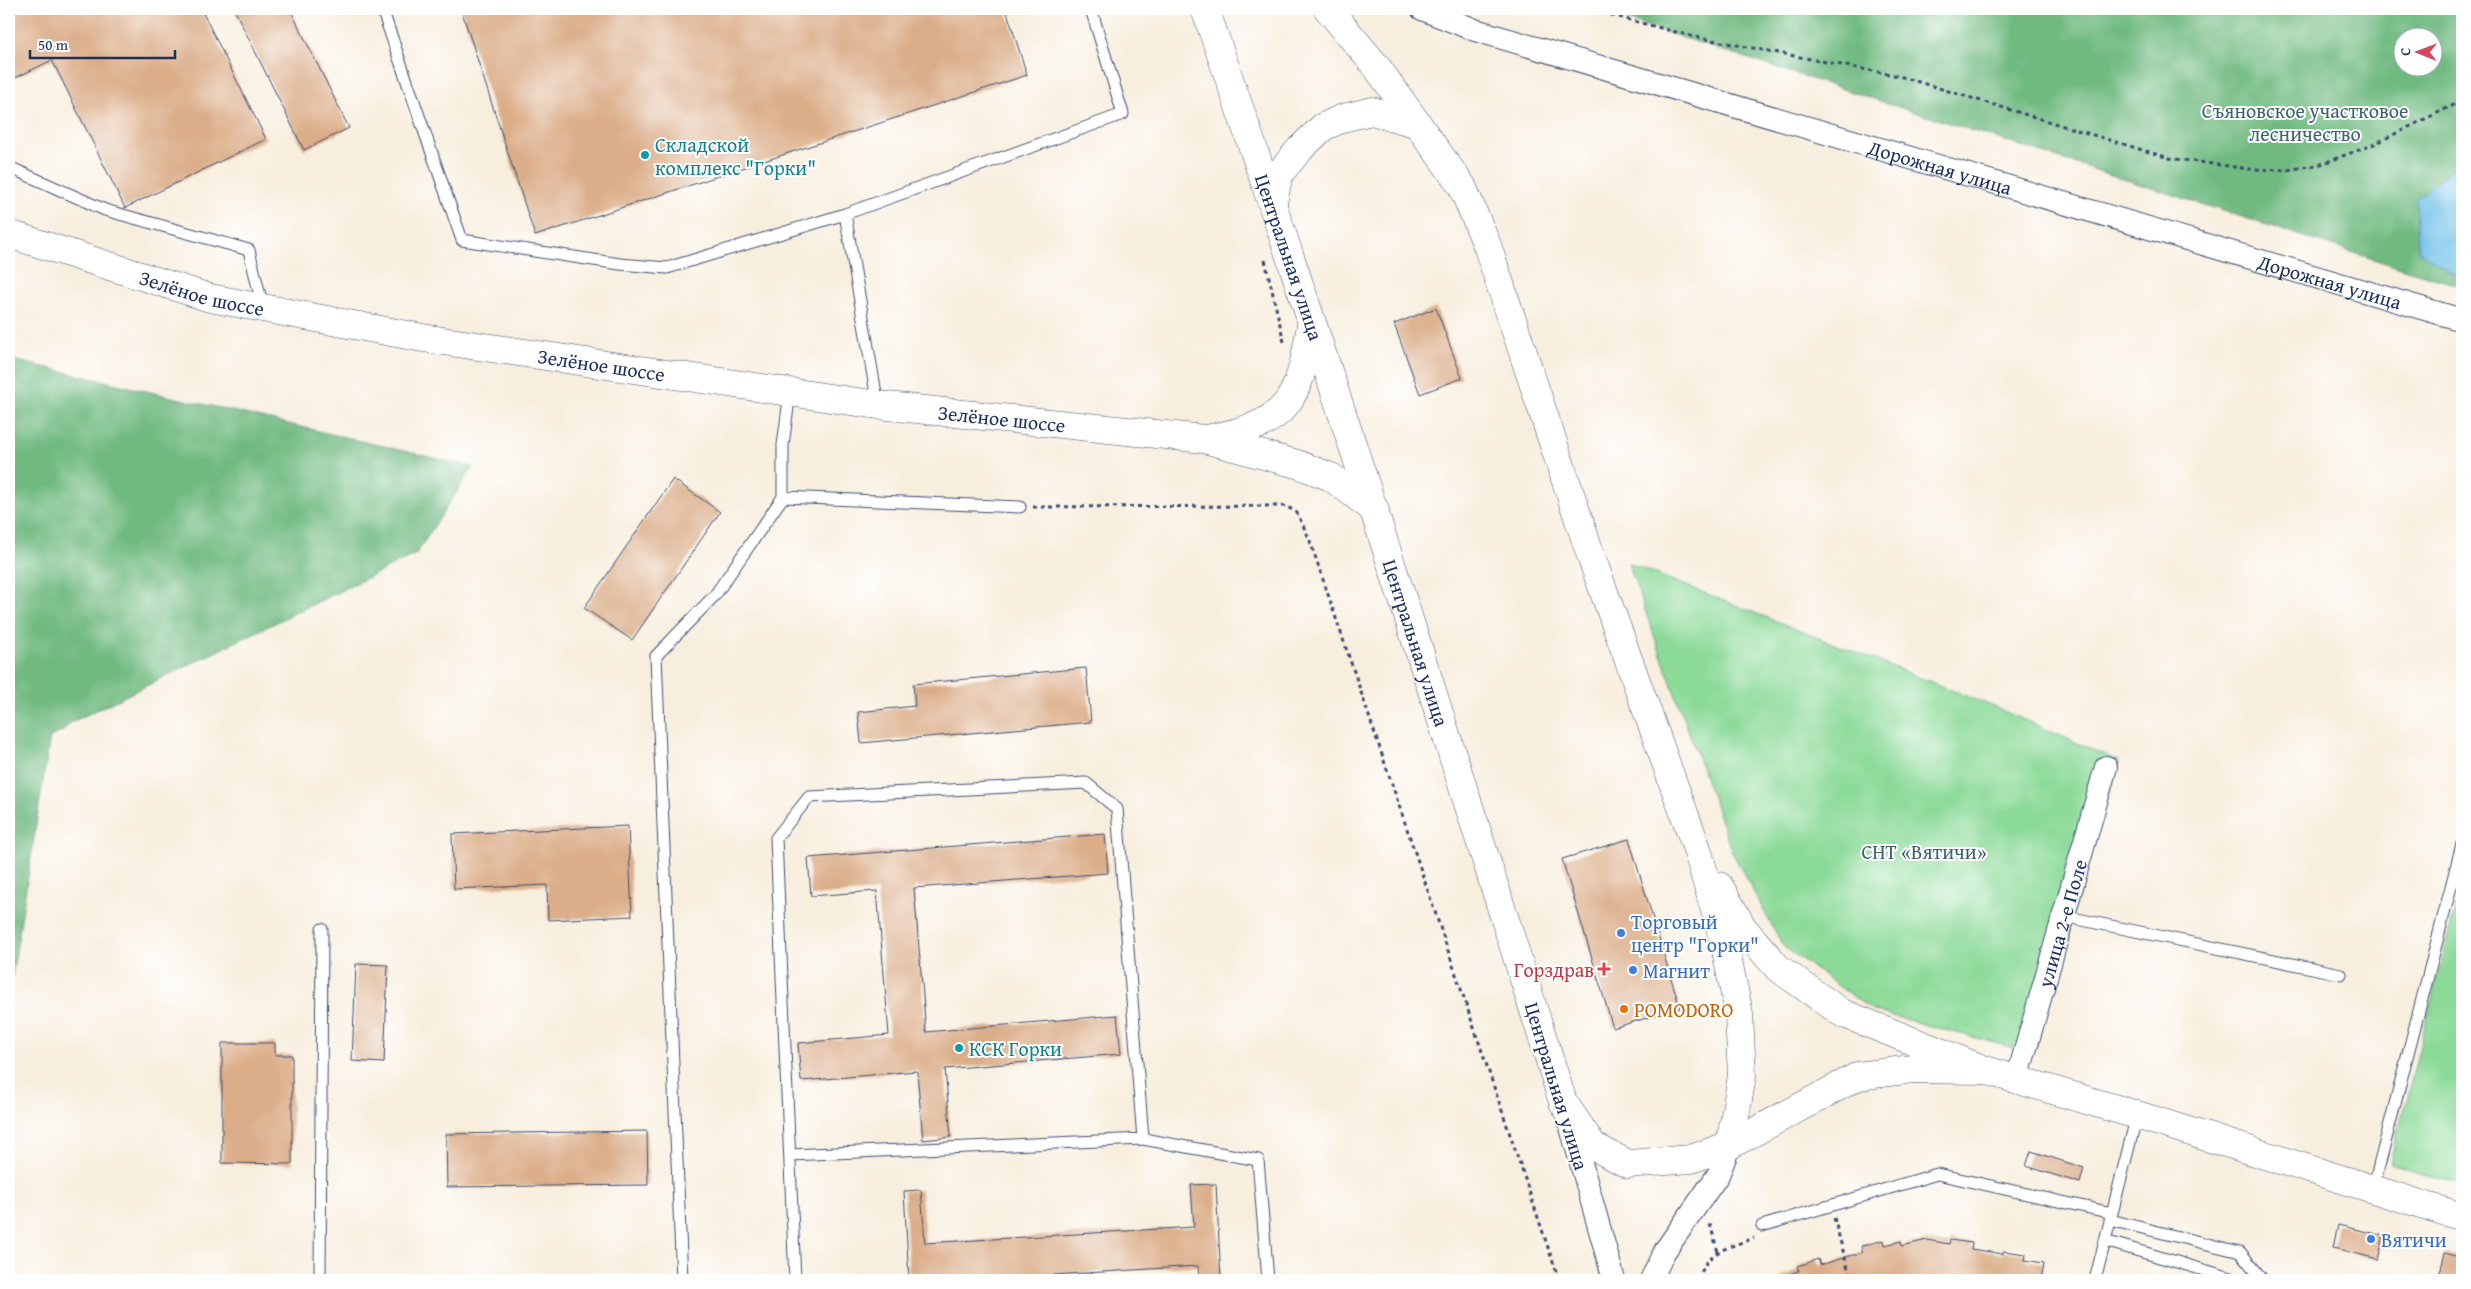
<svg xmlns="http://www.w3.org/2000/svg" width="2471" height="1289" viewBox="0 0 2471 1289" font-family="'Gentium Book Plus',serif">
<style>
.green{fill:#8bda98;stroke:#53847b}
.forest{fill:#70ba80;stroke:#46746f;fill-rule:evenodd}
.water{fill:#6bbee7;stroke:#4376a2}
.building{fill:#dbae89}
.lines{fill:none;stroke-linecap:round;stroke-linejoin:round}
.lane-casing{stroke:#3c4c71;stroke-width:13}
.street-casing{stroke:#3c4c71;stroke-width:24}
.secondary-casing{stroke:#3c4c71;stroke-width:29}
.path{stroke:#3c4c71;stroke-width:3;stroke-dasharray:4 4;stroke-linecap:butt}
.lane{stroke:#fff;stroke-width:11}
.street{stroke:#fff;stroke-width:22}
.secondary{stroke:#fff;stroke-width:28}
.culture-dot{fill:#0f9aa8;stroke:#fff;stroke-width:2}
.shop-dot{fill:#3f7fe0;stroke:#fff;stroke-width:2}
.health-dot{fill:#e0444e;stroke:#fff;stroke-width:2}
.food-dot{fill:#e8710a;stroke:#fff;stroke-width:2}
.labels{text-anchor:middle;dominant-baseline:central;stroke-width:4;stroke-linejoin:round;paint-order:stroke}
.park-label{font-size:20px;fill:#3d626f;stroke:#fff}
.culture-label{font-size:20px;fill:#0d838f;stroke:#fff;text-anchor:start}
.street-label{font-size:20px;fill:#1b2f5e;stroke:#fff}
.shop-label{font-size:20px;fill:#366cbe;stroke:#fff;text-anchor:start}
.health-label{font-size:20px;fill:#be3a42;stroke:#fff;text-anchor:end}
.food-label{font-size:20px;fill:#c56008;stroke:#fff;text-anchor:start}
</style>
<rect width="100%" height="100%" fill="#fff"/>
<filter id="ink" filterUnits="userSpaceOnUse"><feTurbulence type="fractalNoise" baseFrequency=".02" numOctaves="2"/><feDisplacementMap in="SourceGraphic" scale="10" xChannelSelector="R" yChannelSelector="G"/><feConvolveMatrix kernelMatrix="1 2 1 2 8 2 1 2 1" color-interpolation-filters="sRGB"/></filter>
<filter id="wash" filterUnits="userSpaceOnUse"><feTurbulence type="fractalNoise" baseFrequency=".0096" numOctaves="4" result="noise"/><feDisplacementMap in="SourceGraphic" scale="20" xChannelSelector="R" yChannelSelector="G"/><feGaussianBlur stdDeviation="1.12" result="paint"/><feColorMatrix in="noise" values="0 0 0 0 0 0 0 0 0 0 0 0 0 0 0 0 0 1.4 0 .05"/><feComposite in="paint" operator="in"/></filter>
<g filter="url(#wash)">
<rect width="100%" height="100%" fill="#f7eedd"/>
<path class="green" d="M1628 563 1992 706 2119 761 2029 1052 1873 1011 1783 946 1732 852Z
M2462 881V1185L2390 1163Z"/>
<path class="forest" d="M1593 9H2462V286L2426 276ZM2404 38H2434V68H2404Z
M9 359 473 467 416 554 70 723 62 732 50 737 9 996Z"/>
<path class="water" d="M2462 161V277L2456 275 2418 250 2416 199Z"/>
<g id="blocks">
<path class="building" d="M9 9H201L266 139 125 208 52 60 9 81Z
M234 9H290L349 128 304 150Z
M461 9H1006L1027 75 535 236Z
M1436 308 1462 378 1420 394 1394 324Z
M673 479 720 512 632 640 584 608Z
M1086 668 1091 722 861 743 858 712 915 706 913 684Z
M628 826 632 916 548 920 547 885 454 889 452 834Z
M1105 834 1108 873 914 888 926 1032 1117 1015 1121 1054 945 1069 951 1137 923 1140 917 1071 801 1081 798 1043 889 1035 877 891 811 896 808 858Z
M1629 839 1680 1008 1613 1028 1562 859Z
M356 964 388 965 384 1063 352 1061Z
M222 1043H275V1055H292V1164L222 1163Z
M647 1131 648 1185 447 1187 446 1134Z
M2031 1151 2084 1168 2080 1183 2026 1166Z
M1216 1184 1221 1280H1199L1198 1266 1054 1275V1280H909L904 1191 921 1190 925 1243 1194 1227 1191 1185Z
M2338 1225 2384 1236 2378 1259 2333 1248Z
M1884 1240 1885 1245 1901 1241 1902 1246 1927 1240 1949 1244 1950 1240 1972 1243 1971 1249 2003 1254V1251L2026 1254 2025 1260 2044 1263 2041 1280H1782L1781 1276 1799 1271 1798 1266 1818 1259 1820 1265 1863 1252 1861 1246Z
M2445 1253 2462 1258V1280H2438Z"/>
</g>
</g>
<g filter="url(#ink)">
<use href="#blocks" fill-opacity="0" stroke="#3c4c71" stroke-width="1"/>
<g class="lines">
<g class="lane-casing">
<path id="lane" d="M382 9 462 240 620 264 667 268 845 214 1123 114 1091 9
M9 167 105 210 249 250 263 308
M845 214 878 405
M783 497 1020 507
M2063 916 2341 974
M1143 1139 1258 1160 1268 1280
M790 1155 1143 1139 1117 809 1086 783 809 797 776 838 795 1280
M2373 1189 2462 844
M2110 1220 2240 1252 2263 1280
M1762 1226 1937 1174 2112 1213
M2105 1241 2238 1280
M320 1280 322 929
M682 1280 656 656 715 595 783 497V445L790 392
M2095 1280 2137 1115"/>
</g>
<g class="street-casing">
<g id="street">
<path id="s1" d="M1422 9 1475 30 2462 320"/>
<path id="s2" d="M2017 1079 2106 767"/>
<path d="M1568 1117 1614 1280"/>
<path d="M1651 1280 1664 1252 1718 1175 1730 1145"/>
</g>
</g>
<g class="secondary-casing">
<g id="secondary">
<path id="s3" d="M1205 9C1332 371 1447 737 1563 1102L1593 1146 1628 1164 1691 1159 1730 1145 1858 1076 1912 1069 1985 1070"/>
<path d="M1328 9 1376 66 1462 186 1487 245 1592 559 1697 849 1724 941 1739 1014 1742 1076 1730 1145"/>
<path d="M1273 202 1279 174 1300 149 1323 127 1343 118 1372 111 1418 124"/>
<path id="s4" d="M9 234 210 298 423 338 878 405 1204 439 1297 464 1331 477 1375 510"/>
<path d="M1211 438C1290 424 1299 399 1311 325"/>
<path d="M1719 886 1743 928 1778 968 1842 1013 1985 1070 2137 1115 2462 1217"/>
</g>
</g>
<path class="path" d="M1588 9 1695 37 1899 76 2169 158 2249 169 2287 170 2321 164 2372 145 2462 101
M1265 260 1284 342
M1033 507 1286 506 1297 513 1309 538 1559 1280
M1834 1218 1851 1280
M1710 1224 1718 1252
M1700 1280C1703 1251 1731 1247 1754 1238"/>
<use href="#lane" class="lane"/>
<use href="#street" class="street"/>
<use href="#secondary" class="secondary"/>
</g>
</g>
<g class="culture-dot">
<circle cx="645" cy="155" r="5"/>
<circle cx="959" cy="1048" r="5"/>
</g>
<g class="shop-dot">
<circle cx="1621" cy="933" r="5"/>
<circle cx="1633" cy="970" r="5"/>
<circle cx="2371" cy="1239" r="5"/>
</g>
<path class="health-dot" d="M1601.5 961.5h5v5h5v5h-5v5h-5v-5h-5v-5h5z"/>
<circle class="food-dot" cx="1624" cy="1009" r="5"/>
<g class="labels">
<g class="park-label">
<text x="2305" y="110">Съяновское участковое<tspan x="2305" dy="23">лесничество</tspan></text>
<text x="1924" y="851">СНТ «Вятичи»</text>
</g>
<g class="culture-label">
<text x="655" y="144">Складской<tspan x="655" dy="23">комплекс "Горки"</tspan></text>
<text x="969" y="1048">КСК Горки</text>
</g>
<g class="street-label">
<text stroke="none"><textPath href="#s1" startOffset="542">Дорожная улица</textPath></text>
<text stroke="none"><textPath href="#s3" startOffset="262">Центральная улица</textPath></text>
<text stroke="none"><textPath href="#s1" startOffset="948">Дорожная улица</textPath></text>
<text stroke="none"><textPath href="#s4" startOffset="202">Зелёное шоссе</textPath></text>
<text stroke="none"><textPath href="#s4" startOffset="608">Зелёное шоссе</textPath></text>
<text stroke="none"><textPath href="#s4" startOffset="1012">Зелёное шоссе</textPath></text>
<text stroke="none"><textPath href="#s3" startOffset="668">Центральная улица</textPath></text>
<text stroke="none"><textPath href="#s2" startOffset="162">улица 2-е Поле</textPath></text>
<text transform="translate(1557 1086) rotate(73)">Центральная улица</text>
</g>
<g class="shop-label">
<text x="1631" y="921">Торговый<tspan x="1631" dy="23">центр "Горки"</tspan></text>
<text x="1643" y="970">Магнит</text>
<text x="2381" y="1239">Вятичи</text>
</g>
<g class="health-label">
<text x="1594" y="969">Горздрав</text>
</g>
<g class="food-label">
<text x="1634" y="1009">POMODORO</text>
</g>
</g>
<rect width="2471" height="1289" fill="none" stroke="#fff" stroke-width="30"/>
<g transform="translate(2418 52) rotate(271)"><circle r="24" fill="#ffffff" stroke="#a4acbf"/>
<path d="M0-4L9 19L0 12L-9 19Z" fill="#d1495b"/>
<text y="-8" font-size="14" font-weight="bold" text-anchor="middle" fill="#1b2f5e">С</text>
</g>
<path d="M30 50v8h145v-8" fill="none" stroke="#1b2f5e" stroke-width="2.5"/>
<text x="38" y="50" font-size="15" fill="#1b2f5e" stroke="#ffffff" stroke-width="4" paint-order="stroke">50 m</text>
</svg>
